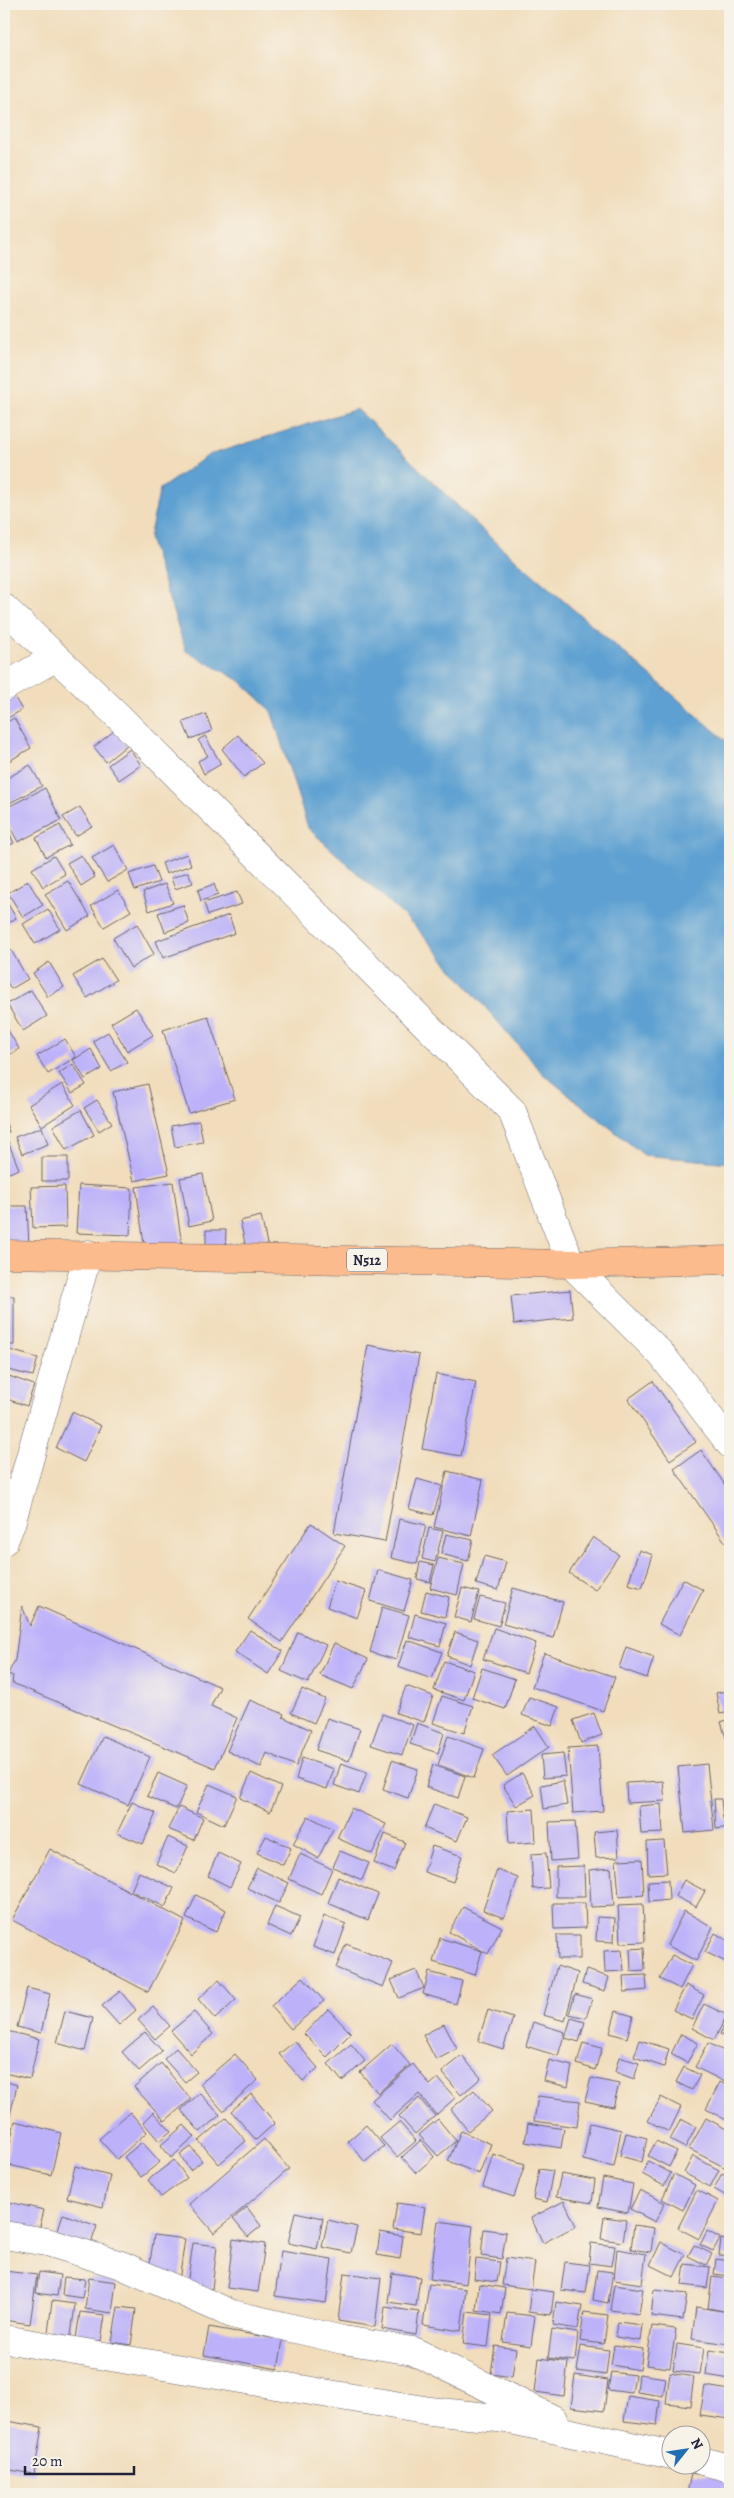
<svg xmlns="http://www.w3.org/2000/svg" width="734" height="2498" viewBox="0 0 734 2498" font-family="Alegreya,serif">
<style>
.water{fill:#5da0d1;stroke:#406186}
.building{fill:#bdb2f9}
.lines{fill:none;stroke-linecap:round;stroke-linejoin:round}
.minor-casing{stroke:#6a6368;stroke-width:29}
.highway-casing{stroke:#6a6368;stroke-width:29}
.minor{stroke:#fff;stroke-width:28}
.highway{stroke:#fbbb8d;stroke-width:28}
.labels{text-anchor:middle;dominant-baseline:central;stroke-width:5;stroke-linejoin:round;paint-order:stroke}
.shield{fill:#f7f3e8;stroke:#62616f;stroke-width:1}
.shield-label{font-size:14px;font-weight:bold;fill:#22223b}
</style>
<rect width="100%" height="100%" fill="#f7f3e8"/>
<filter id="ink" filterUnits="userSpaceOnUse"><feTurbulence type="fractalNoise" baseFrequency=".02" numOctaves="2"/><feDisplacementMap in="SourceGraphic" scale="10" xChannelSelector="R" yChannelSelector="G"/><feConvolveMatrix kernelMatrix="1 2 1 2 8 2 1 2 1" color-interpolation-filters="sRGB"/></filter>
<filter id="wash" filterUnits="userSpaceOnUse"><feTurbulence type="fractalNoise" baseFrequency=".0096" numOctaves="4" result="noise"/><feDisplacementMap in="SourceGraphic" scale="20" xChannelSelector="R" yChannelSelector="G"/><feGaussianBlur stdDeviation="1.12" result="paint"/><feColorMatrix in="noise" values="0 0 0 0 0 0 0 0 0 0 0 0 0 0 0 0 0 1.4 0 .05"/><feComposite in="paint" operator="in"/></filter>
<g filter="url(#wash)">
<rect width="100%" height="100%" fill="#f1ddbc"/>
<path class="water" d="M357 409 494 541 730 744V1163L644 1155 543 1074 415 926 308 828 271 710 239 680 186 651 149 538 160 489 209 455Z"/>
<g id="blocks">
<path class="building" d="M11 691 22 710 4 720V695Z
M206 714 212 731 190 739 183 722Z
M14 718 31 748 4 764V724Z
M115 730 127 745 106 762 94 747Z
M238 735 263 763 244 777 222 749Z
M205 736 221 764 204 774 198 761 208 756 198 740Z
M130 749 141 765 119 780 108 765Z
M30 765 42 786 4 806V780Z
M45 788 61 820 18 842 4 815V809Z
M80 807 92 826 76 836 63 817Z
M4 822 14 843 4 848Z
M60 825 70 845 46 857 36 838Z
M114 845 128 870 107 882 92 858Z
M187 854 191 865 166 874 162 863Z
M81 855 95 877 81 886 67 863Z
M54 856 65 874 43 887 32 869Z
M153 866 159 882 135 890 129 874Z
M188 872 193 883 175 889 171 878Z
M28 881 43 905 23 917 8 893Z
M68 881 90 916 67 930 45 894Z
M165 884 173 903 149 911 143 892Z
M214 884 218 895 201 901 198 890Z
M118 890 131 911 104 927 91 906Z
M237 892 242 904 208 915 204 903Z
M4 897 16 918 4 926Z
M183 905 189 923 165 932 158 913Z
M48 909 60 929 35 944 23 924Z
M229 915 235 933 163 958 156 941Z
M137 924 154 954 131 968 113 938Z
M11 950 28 979 11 989 4 977V954Z
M102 959 116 980 87 998 73 976Z
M49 962 64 987 48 997 33 973Z
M31 990 47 1016 23 1031 7 1004Z
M136 1008 153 1035 127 1051 111 1023Z
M208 1016 235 1099 189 1113 163 1030Z
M6 1027 19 1049 4 1058V1028Z
M108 1032 127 1062 111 1071 93 1041Z
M65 1039 76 1057 48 1074 37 1056Z
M91 1049 102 1069 85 1079 73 1060Z
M73 1064 86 1085 72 1093 59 1073Z
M62 1084 75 1105 42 1126 29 1105Z
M148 1084 169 1174 134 1181 113 1092Z
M97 1100 112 1123 99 1131 84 1108Z
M81 1110 94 1135 66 1150 53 1126Z
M4 1118 9 1132 4 1134Z
M199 1121 203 1142 175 1147 171 1126Z
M42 1127 48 1144 22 1154 15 1137Z
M7 1139 19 1169 4 1175V1140Z
M42 1157H68V1181H42Z
M203 1174 212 1221 189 1226 180 1178Z
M173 1182 182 1246 145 1251 136 1187Z
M79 1185 132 1188 130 1235 76 1233Z
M65 1186 66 1227 33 1228 31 1187Z
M4 1206H27L29 1246H4Z
M261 1216 267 1244 246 1248 240 1221Z
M206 1230H226L225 1253H206Z
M570 1290 573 1318 514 1324 511 1296Z
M4 1296H14V1345H4Z
M368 1345 419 1355 385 1542 334 1533Z
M6 1349 38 1358 33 1376 4 1369Z
M436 1374 476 1382 461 1456 422 1449Z
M9 1376 34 1385 27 1406 4 1398V1389Z
M653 1381 696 1442 670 1460 628 1399Z
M72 1412 101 1426 84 1462 56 1448Z
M701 1450 730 1492V1549L674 1469Z
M447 1471 483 1480 471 1536 434 1527Z
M417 1479 442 1486 433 1515 409 1509Z
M399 1519 426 1525 417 1564 391 1558Z
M311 1523 345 1546 282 1642 248 1619Z
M429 1528 443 1531 435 1562 422 1559Z
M446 1534 473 1540 468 1561 441 1554Z
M593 1537 619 1555 595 1590 569 1573Z
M639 1550 653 1555 642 1588 628 1584Z
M484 1556 506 1562 498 1590 476 1584Z
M438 1558 464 1564 457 1595 430 1588Z
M420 1562 434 1565 430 1582 417 1579Z
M378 1570 413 1580 404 1611 370 1601Z
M683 1579 703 1590 680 1635 659 1624Z
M335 1581 366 1591 357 1618 327 1607Z
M462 1588 479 1592 471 1622 454 1617Z
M513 1588 563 1602 553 1638 503 1624Z
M426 1591 449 1597 445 1617 421 1611Z
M480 1597 505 1603 499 1626 474 1619Z
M22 1606 30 1626 39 1606 220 1687 211 1706 237 1718 215 1768 12 1683 13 1676 8 1674 15 1660Z
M382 1607 409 1615 396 1660 370 1652Z
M415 1614 446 1623 440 1646 409 1637Z
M494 1628 536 1643 526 1673 483 1659Z
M250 1630 283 1651 268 1674 235 1652Z
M298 1632 326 1645 308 1683 281 1671Z
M455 1632 478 1640 470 1665 447 1656Z
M407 1640 442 1652 432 1679 398 1667Z
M334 1643 368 1659 353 1689 320 1675Z
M626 1647 654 1657 647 1678 619 1668Z
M544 1653 615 1677 603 1711 532 1687Z
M444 1661 474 1671 464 1700 434 1690Z
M482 1668 515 1679 505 1709 472 1698Z
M406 1686 433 1696 424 1722 396 1713Z
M302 1689 325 1699 314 1723 291 1713Z
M730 1690V1712L720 1714 716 1693Z
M442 1696 473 1706 464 1733 433 1723Z
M529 1697 559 1707 552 1726 522 1715Z
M250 1700 284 1714 283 1717 311 1730 296 1766 267 1753 261 1767 227 1751Z
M594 1713 602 1735 581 1743 573 1720Z
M382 1714 413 1725 402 1755 371 1745Z
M327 1718 360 1729 349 1761 316 1750Z
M730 1719V1751L721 1722Z
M417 1723 444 1733 438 1753 410 1744Z
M535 1726 549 1747 507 1776 492 1755Z
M103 1736 150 1757 128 1805 81 1784Z
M448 1736 484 1749 474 1778 438 1765Z
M598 1746 603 1811 573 1813 568 1748Z
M563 1753 566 1776 543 1778 541 1755Z
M302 1758 334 1769 327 1789 296 1779Z
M392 1760 418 1769 408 1798 383 1789Z
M341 1763 367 1772 359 1794 334 1785Z
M707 1764 714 1830 685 1833 678 1767Z
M433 1765 465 1776 458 1798 426 1787Z
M158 1773 187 1786 176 1809 147 1796Z
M251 1773 281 1787 270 1812 240 1798Z
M522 1773 535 1795 516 1806 503 1785Z
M563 1781 567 1805 544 1809 541 1785Z
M663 1781 665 1801 627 1803 626 1783Z
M209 1784 237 1796 224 1825 196 1812Z
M714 1799H721L723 1819H728L729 1827 716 1829Z
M132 1802 156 1813 143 1844 117 1833Z
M434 1804 467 1817 457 1841 424 1828Z
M661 1804 663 1833 641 1834 639 1806Z
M179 1807 203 1818 194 1840 168 1829Z
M351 1808 386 1824 372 1854 337 1838Z
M534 1809 536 1842 509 1844 507 1811Z
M308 1816 333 1829 318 1858 293 1844Z
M575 1821 578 1859 551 1861 549 1822Z
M617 1830 619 1857 596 1858 594 1832Z
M385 1834 405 1842 394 1871 374 1863Z
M266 1836 291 1848 283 1865 257 1853Z
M168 1837 188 1846 176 1873 156 1864Z
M664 1841 667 1873 648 1874 647 1842Z
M432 1846 462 1856 453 1882 424 1872Z
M50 1849 185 1921 148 1992 12 1920Z
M340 1851 369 1863 362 1880 333 1867Z
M218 1853 241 1864 230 1887 208 1876Z
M546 1853 549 1888 533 1889 531 1854Z
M300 1854 332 1869 321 1894 289 1879Z
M642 1859 644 1895 619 1897 616 1860Z
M584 1866 585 1897H556V1867Z
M257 1868 289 1883 279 1903 247 1888Z
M611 1868 614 1906 591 1907 589 1870Z
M497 1870 518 1878 504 1918 483 1910Z
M139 1872 174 1888 165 1907 131 1891Z
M338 1877 378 1894 368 1920 328 1903Z
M668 1880 669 1900 649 1902 648 1881Z
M684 1880 705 1891 696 1907 675 1896Z
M196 1895 226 1910 216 1932 186 1918Z
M553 1903H585L586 1928 554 1929Z
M643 1904 645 1942 620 1943 618 1905Z
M275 1906 300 1917 291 1936 267 1925Z
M463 1907 502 1927 488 1954 449 1932Z
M684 1911 713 1927 696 1961 667 1945Z
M324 1916 346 1924 335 1955 313 1947Z
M597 1917 615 1918 614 1942 596 1941Z
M715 1933 730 1942V1953L726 1962 705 1952Z
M557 1935H580V1959H558Z
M440 1938 482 1951 475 1975 433 1962Z
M346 1944 393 1963 383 1987 336 1968Z
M644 1948 645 1970 631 1971 630 1949Z
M622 1950 624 1971 605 1972 604 1951Z
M672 1955 692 1965 680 1989 660 1979Z
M557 1966 578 1973 565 2021 543 2015Z
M416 1970 424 1988 399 1998 391 1980Z
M586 1970 609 1977 605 1991 582 1984Z
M429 1972 462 1981 456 2004 423 1994Z
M646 1975 647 1990 624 1992 623 1976Z
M303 1977 324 2001 291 2029 271 2006Z
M219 1980 236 2000 215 2019 198 1999Z
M686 1985 704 1995 692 2019 673 2010Z
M27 1988 50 1994 41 2033 17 2027Z
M120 1991 136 2010 119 2025 102 2006Z
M575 1994 592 1999 586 2018 569 2014Z
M704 2004 727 2015 714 2040 692 2028Z
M153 2007 170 2026 155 2039 138 2020Z
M328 2009 351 2033 327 2057 304 2034Z
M488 2010 513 2018 503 2049 478 2041Z
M65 2011 93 2018 85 2051 57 2043Z
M616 2011 633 2016 627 2038 610 2033Z
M194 2012 213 2034 191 2054 171 2031Z
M730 2014V2040L720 2034Z
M571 2018 585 2022 579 2042 565 2038Z
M533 2022 565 2032 558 2056 526 2046Z
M444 2024 457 2049 436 2060 423 2035Z
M7 2031 39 2039 30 2079 4 2073V2047Z
M145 2032 162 2051 139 2071 122 2052Z
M681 2034 698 2043 687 2063 671 2054Z
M640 2040 669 2049 664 2067 634 2057Z
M295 2041 318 2068 303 2081 279 2054Z
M583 2043 602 2048 595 2070 577 2064Z
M708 2043 730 2054V2071L725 2082 695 2067Z
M351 2044 365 2061 342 2081 328 2064Z
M392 2044 410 2065 378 2093 360 2072Z
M176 2048 197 2072 185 2082 164 2059Z
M235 2054 258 2080 223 2111 200 2084Z
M462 2056 481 2078 461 2095 442 2072Z
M619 2057 639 2063 634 2079 615 2072Z
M549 2060 572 2066 568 2087 544 2081Z
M161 2063 191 2099 165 2121 134 2087Z
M413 2064 430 2085 438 2078 455 2098 436 2115 419 2094 390 2120 372 2100Z
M684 2067 700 2075 692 2090 676 2082Z
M591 2078 619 2084 613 2107 585 2101Z
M4 2081 17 2085 8 2124H4Z
M720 2082 730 2087V2122L706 2109Z
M474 2090 492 2111 468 2131 451 2109Z
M200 2093 220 2115 200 2132 181 2110Z
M251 2094 275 2123 256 2140 231 2111Z
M538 2096 580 2101 577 2127 534 2121Z
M661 2097 681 2107 669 2132 648 2121Z
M419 2098 435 2116 415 2134 399 2116Z
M130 2112 147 2132 117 2159 99 2139Z
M153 2112 171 2131 159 2141 143 2122Z
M226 2118 246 2141 219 2164 199 2141Z
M706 2118 730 2131V2160L726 2168 689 2149Z
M438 2119 456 2141 438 2156 419 2135Z
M681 2119 696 2127 685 2148 670 2140Z
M15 2121 61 2133 51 2175 5 2164Z
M399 2122 416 2141 397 2157 380 2138Z
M528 2123 564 2129 561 2148 525 2142Z
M590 2123 621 2130 614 2167 583 2160Z
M184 2125 195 2137 171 2158 161 2145Z
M366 2125 384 2146 365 2162 348 2141Z
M461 2131 491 2144 479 2174 448 2161Z
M626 2133 647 2138 642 2162 620 2156Z
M264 2139 289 2169 214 2233 189 2204Z
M421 2140 434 2157 416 2173 402 2157Z
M656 2141 677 2151 669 2167 648 2156Z
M142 2142 160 2162 141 2177 124 2157Z
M191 2147 202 2161 190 2170 180 2155Z
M493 2154 525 2164 514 2197 483 2187Z
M693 2156 719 2170 710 2187 684 2173Z
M174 2160 187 2178 161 2197 148 2180Z
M648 2161 671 2173 664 2186 642 2174Z
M75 2166 110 2175 103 2207 67 2198Z
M539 2169 553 2171 547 2202 533 2199Z
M722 2173 730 2177V2198L714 2189Z
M561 2174 595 2180 592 2203 556 2197Z
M674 2174 695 2185 683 2210 662 2199Z
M603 2178 633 2184 628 2213 598 2207Z
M640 2190 665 2203 655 2222 630 2209Z
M697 2190 718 2201 699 2239 678 2228Z
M564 2201 576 2226 543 2243 531 2218Z
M8 2202 44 2210 38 2234 4 2226Z
M397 2203 425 2207 421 2233 393 2229Z
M247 2207 261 2226 248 2237 233 2219Z
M295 2212 323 2218 317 2249 288 2243Z
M63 2214 97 2226 89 2249 55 2238Z
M604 2217 626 2220 623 2242 601 2239Z
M328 2220 357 2227 351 2253 322 2247Z
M438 2221 473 2226 466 2284 430 2279Z
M634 2225 654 2228 651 2252 631 2249Z
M484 2229 506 2232 502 2259 481 2256Z
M707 2231 720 2238 713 2251 700 2245Z
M380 2232 403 2236 400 2259 377 2255Z
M154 2235 185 2239 179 2281 148 2276Z
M233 2239 265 2244 258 2292 227 2288Z
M721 2239 730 2241V2256L719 2255Z
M661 2242 685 2255 674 2277 650 2265Z
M193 2243 217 2246 212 2289 187 2285Z
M591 2243 615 2246 612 2266 589 2263Z
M694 2245 712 2254 706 2265 688 2256Z
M617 2249 646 2254 642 2284 614 2280Z
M281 2251 332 2259 326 2303 275 2296Z
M506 2258 535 2262 531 2289 502 2285Z
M476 2259 500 2262 497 2282 474 2279Z
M716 2259 730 2261V2276L714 2274Z
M565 2262 590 2265 586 2293 561 2290Z
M685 2264 710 2267 707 2288 682 2285Z
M597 2270 613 2272 608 2303 593 2300Z
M5 2271 37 2275 30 2324 4 2320Z
M39 2272 60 2275 57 2296 36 2293Z
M344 2273 381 2278 375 2327 338 2321Z
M392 2273 420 2277 416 2306 388 2302Z
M64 2277 85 2279 82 2298 62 2295Z
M712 2277 730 2279V2344L692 2339 696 2307 723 2311 708 2308Z
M89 2278 116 2282 112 2313 85 2309Z
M429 2284 466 2289 461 2331 423 2325Z
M479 2284 505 2288 501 2314 476 2310Z
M614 2285 643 2289 639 2314 610 2310Z
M531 2289 554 2292 551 2315 528 2312Z
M654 2290 687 2294 683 2320 651 2316Z
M52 2301 75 2304 71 2336 48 2333Z
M556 2302 582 2306 578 2329 553 2325Z
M118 2307 136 2309 131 2345 112 2342Z
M385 2307 419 2312 416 2335 382 2329Z
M80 2312 105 2315 101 2341 76 2338Z
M467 2312 492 2315 488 2347 463 2344Z
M584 2312 608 2315 604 2344 580 2341Z
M507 2313 535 2316 531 2346 503 2342Z
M618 2322 642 2325 640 2341 616 2337Z
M652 2326 676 2329 670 2368 646 2365Z
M209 2327 283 2340 278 2369 204 2355Z
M552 2329 578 2333 575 2361 548 2358Z
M677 2344 704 2348 700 2374 673 2371Z
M614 2345 643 2349 640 2370 611 2365Z
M495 2346 516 2349 512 2377 491 2374Z
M581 2346 609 2350 606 2375 577 2371Z
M709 2350 730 2353V2379L706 2375Z
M539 2358 568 2362 564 2396 535 2392Z
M611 2372 635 2375 632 2393 608 2390Z
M670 2373 694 2377 690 2406 666 2403Z
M639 2374 666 2378 663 2396 637 2392Z
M575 2375 608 2380 604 2411 571 2407Z
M705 2386 730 2390V2419L700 2415Z
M628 2396 660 2401 657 2425 624 2421Z
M6 2421 42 2427 34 2474 4 2469Z
M691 2473 730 2480V2494H687Z"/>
</g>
</g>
<g filter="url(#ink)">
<use href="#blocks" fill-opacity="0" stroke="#6a6368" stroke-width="1"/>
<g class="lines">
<g class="minor-casing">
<path id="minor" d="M4 608 117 715 512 1111 571 1264 661 1354 730 1444
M4 687 56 657
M4 1541 11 1524 88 1254
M4 2235 47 2242 121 2265 232 2314 343 2340 413 2351 553 2419
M4 2339 430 2411 507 2419 672 2455
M702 2461 730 2468"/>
</g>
<g class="highway-casing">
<path id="highway" d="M4 1254 571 1264 730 1260"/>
</g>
<use href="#minor" class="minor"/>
<use href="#highway" class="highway"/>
</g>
</g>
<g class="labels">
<rect class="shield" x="347" y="1248.5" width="40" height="23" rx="4"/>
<g class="shield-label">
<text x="367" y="1260">N512</text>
</g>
</g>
<rect width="734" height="2498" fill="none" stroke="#f7f3e8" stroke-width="20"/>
<g transform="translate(686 2450) rotate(60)"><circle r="24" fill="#f7f3e8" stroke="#a29fa3"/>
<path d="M0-4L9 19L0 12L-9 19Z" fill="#1f6fb2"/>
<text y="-8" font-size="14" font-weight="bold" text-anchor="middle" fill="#22223b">N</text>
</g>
<path d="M25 2466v8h109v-8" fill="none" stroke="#22223b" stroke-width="2.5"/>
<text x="32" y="2466" font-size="15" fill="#22223b" stroke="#f7f3e8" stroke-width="4" paint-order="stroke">20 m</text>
</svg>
